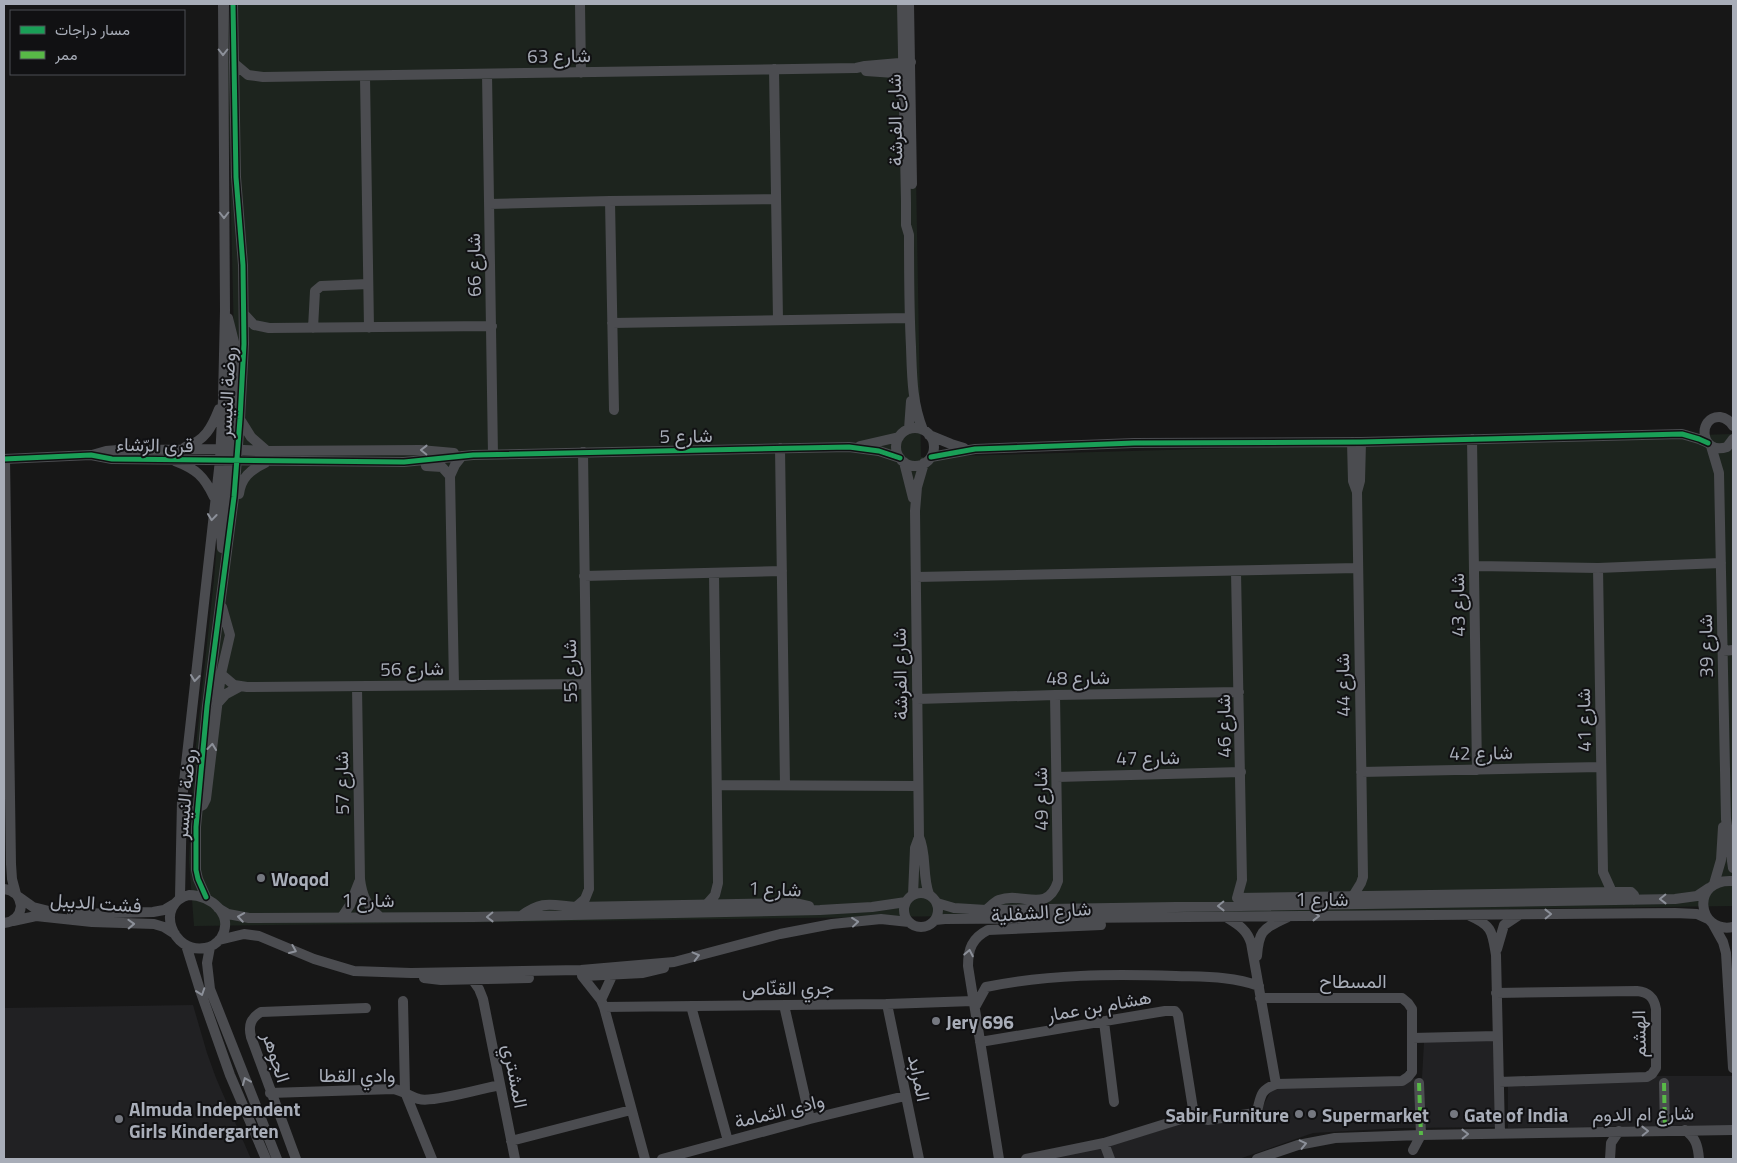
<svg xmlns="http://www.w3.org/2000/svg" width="1737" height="1163" viewBox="0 0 1737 1163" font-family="'Titillium Web',Vazirmatn,sans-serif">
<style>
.built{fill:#212123}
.green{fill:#1d241e}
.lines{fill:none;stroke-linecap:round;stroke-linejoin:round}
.minor{stroke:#4b4c50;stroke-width:10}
.quiet{stroke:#58b947;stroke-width:4;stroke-dasharray:8 4;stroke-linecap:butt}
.cycleway-casing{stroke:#111113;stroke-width:8}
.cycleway{stroke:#1a9f57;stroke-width:5}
.oneway{stroke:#8c9099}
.poi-dot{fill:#757880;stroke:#111113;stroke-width:2}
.labels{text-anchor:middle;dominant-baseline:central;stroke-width:4;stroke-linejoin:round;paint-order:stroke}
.street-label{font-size:19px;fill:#a8adb8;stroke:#111113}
.poi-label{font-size:19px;font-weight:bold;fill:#a8adb8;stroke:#111113;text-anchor:start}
</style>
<rect width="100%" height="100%" fill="#171717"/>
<path class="built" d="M193 1005 207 1053 216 1078 251 1159H4V1008Z
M1499 1038V1127L1400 1128 1313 1133 1239 1159H1114L1109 1146 1198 1119 1209 1125 1260 1112 1272 1089 1282 1085 1422 1078 1424 1042Z
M1662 1076H1733V1125L1508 1128V1080Z
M1102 1147 1106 1159H1043Z"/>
<path class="green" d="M226 4H913L921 457 1733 434V906L194 926 189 860 194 763 214 579 234 339Z"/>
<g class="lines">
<path class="minor" d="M580 4 581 73
M902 4 906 202V225L909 235C909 272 909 309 911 347 912 376 912 403 923 430
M909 4 912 184
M235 64 248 75 263 77 856 68 865 66 911 62
M774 69 778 320
M866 71 909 74
M487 74 493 455
M365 77 369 328
M610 201 614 410
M489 204 610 201 776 199
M244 314 254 325 269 328 492 326
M228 318 234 342 229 449 230 455
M612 323 909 318
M313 328 315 291 321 286 368 284
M241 421 251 437 267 451
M1733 426C1730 421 1726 418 1720 417 1697 416 1700 456 1727 447L1733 439
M896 447a19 19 0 1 1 38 0a19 19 0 1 1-38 0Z
M909 429 911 401
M929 435 951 444 964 448
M1472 439 1477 770
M1352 442 1353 481 1357 492
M860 446 899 437
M1711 446 1719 473 1726 819 1733 868
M185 447C205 441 212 427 219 409
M780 448 785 785
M92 455 106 451 118 450 220 449 268 451 420 450 454 453
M931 457 975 449 1134 443 1361 442 1682 434 1699 439 1708 443
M4 459 91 455 112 459 404 462 473 455 849 447 879 451 900 458
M5 459 11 864 12 879 16 894
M175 461C196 469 204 476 214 497
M904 462 913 498
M426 466 442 467 450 476
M239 494C241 478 250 470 265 463
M222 548 221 532 227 460 225 455
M1474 566 1598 568 1721 563
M1598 568 1603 872 1612 892
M1236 572 1242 880 1237 898 1612 892H1631L1634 895V900
M584 576 782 571
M916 577 1358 568
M1723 651 1733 650
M221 674 234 685 247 687 586 684
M454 685 450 476 455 465 462 456
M357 687 360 879C362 896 367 906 380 917
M917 699 1055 695 1239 692
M217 704 226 694 239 687
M1361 772 1601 767
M1057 777 1241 772
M718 785 918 786
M197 808 203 805 206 799 221 674 230 635 222 607
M919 837C927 854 922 876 929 894
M1733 881C1690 878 1697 934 1733 927
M1714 884 1721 860 1723 827
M4 889C14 890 20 896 21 906 20 916 14 922 4 923
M904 910a17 17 0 1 1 34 0a17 17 0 1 1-34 0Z
M189 895C211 895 235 915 221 938 217 943 212 947 205 948 172 954 154 904 189 895Z
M913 895 915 848 919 837 915 511 917 487 924 463
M1353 896 1361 883 1363 877 1357 492 1360 481 1361 442
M19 897 33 907 53 912
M180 897 182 800 220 460 223 399 225 310 223 4
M206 897 198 879 196 870V827L207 706 234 497 240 419 244 344 243 265 236 177 233 4
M937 903 954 908 986 910 1675 899 1697 896 1709 888
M707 904 715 895 718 883 714 573
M576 907 585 899 589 889 583 452
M218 908 228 914 249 918 473 917 820 910 872 907 906 902
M986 910C990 907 994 902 999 900 1023 891 1047 915 1058 881L1055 695
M72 914 153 912 164 910 174 904
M521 916C543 900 550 905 576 907L796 903 809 906
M1470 916C1493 926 1492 932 1496 955L1500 1133
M342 917 350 905 359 882
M1226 917C1237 924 1247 929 1251 943L1276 1084
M935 920 945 919 1675 913 1697 914 1708 919
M13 921 36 916 92 922 154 924 164 927 175 934
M1713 924 1723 942 1726 953 1733 1068
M219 940 244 934 259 936 314 959 354 971 411 973 581 970 674 962 780 934 832 924 881 919 909 922
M186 945 200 990 230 1075 266 1159
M210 947 207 963 210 989 277 1159
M1497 949 1504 925 1519 915
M1257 956C1259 928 1264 929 1288 917
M582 976 601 1000 604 1007 645 1159
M584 976 643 973 664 968
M424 978 441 980 529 978
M472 979 479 989 483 999 515 1159
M1496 993 1637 991C1648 992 1654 997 1656 1009V1068L1652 1074 1647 1077 1499 1082
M601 1000 612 976
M403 1001 405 1092 432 1159
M887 1004 919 1159
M784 1005 810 1119
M691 1006 728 1141
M604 1007 887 1004 973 1001
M975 1007 986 987C1049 974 1112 974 1176 976 1204 977 1232 976 1259 986
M1104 1022 1114 1102
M1412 1038 1497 1036
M980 1042 1165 1011H1175L1178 1015 1194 1115 1104 1143 1026 1159
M1664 1083 1665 1131
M270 1093 394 1089C404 1091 410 1097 419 1099 432 1103 484 1088 500 1085
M1194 1115 1208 1120 1255 1113 1257 1111C1261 1096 1260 1090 1276 1084L1402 1081 1408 1077 1412 1072V1009L1408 1003 1402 998H1260
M1685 1130C1696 1138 1698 1146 1699 1159
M511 1141 631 1110
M1104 1143 1110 1159
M1413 1150 1421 1135 1419 1083
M296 1159 251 1037C248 1025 251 1018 261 1012L366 1008
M662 1159 810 1119 905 1096
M999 1159 968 966C968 949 972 938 988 930L1101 925
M1257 1159 1298 1145 1335 1138 1421 1135 1733 1130
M1610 1159 1611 1143 1619 1131"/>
<path class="quiet" d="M1419 1083 1421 1135
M1664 1083 1665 1131"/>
<g class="cycleway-casing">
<path id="cycleway" d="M931 457 975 449 1134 443 1361 442 1682 434 1699 439 1708 443
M4 459 91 455 112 459 404 462 473 455 849 447 879 451 900 458
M206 897 198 879 196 870V827L207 706 234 497 240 419 244 344 243 265 236 177 233 4"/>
</g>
<use href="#cycleway" class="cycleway"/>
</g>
<defs><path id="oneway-chevron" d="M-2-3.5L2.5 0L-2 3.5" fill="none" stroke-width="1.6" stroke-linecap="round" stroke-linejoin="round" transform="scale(1.25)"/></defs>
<g class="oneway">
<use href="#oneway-chevron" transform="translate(223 52) rotate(90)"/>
<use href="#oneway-chevron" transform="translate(224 215) rotate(90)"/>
<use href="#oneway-chevron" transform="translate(424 450) rotate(-179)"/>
<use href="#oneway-chevron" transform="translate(212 517) rotate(96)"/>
<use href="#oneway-chevron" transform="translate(195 678) rotate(96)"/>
<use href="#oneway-chevron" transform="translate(212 747) rotate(-84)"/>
<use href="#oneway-chevron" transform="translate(1663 899) rotate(179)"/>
<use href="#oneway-chevron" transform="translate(1221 906) rotate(179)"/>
<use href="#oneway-chevron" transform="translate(1548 914) rotate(-1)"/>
<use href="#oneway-chevron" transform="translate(1316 916)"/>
<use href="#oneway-chevron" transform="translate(241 917) rotate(-171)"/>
<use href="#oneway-chevron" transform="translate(490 917) rotate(179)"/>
<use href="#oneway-chevron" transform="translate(855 922) rotate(-6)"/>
<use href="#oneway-chevron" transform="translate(131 924) rotate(-2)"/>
<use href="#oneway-chevron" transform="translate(293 950) rotate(23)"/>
<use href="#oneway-chevron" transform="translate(969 953) rotate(-79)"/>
<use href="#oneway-chevron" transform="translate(696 956) rotate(-14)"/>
<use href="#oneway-chevron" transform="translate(201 992) rotate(71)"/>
<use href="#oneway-chevron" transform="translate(246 1081) rotate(-112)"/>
<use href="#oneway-chevron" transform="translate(1645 1131) rotate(-1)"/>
<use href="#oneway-chevron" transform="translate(1465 1134) rotate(-1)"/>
<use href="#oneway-chevron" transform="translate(1303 1144) rotate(-13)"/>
</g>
<g class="poi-dot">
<circle cx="261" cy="878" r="5"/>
<circle cx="936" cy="1021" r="5"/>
<circle cx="1299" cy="1114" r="5"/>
<circle cx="1312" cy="1114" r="5"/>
<circle cx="1454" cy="1114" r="5"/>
<circle cx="119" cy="1119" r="5"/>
</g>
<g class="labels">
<g class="street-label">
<text transform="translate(559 55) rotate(-1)">شارع 63</text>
<text transform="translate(894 120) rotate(-91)">شارع الفرشة</text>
<text transform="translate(473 265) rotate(-91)">شارع 66</text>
<text transform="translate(226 392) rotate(-87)">روضة النيسر</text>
<text transform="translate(686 435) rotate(-1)">شارع 5</text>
<text transform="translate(155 444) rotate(1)">قرى الرّشاء</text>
<text transform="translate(1457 605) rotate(-91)">شارع 43</text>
<text transform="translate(1705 646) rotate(-91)">شارع 39</text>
<text transform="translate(412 668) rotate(-1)">شارع 56</text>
<text transform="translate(569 671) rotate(-91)">شارع 55</text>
<text transform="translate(899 674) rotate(-91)">شارع الفرشة</text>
<text transform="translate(1078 677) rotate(-1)">شارع 48</text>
<text transform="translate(1342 685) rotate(-91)">شارع 44</text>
<text transform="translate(1583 720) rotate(-91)">شارع 41</text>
<text transform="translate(1223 726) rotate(-91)">شارع 46</text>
<text transform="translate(1481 752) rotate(-1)">شارع 42</text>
<text transform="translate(1148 757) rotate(-1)">شارع 47</text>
<text transform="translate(341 783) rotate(-91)">شارع 57</text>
<text transform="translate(184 794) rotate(-85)">روضة النيسر</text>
<text transform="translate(1040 799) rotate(-91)">شارع 49</text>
<text transform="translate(775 888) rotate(2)">شارع 1</text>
<text x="1322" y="898">شارع 1</text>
<text x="368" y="899">شارع 1</text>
<text transform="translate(96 902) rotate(4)">فشت الديبل</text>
<text transform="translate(1041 911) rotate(-4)">شارع الشفلية</text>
<text x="1353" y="980">المسطاح</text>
<text transform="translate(788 987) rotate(-1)">جري القنّاص</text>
<text transform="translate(1099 1005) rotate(-10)">هشام بن عمار</text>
<text transform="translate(1638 1034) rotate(-91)">الهشم</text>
<text transform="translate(277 1057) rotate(72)">الجوهر</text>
<text x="357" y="1074">وادي القطا</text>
<text transform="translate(516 1076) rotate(79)">المشتري</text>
<text transform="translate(920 1078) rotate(78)">المرابد</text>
<text transform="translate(779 1110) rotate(-14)">وادى الثمامة</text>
<text transform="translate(1643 1113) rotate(-1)">شارع ام الدوم</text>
</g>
<g class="poi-label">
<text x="271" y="878">Woqod</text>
<text x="946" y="1021">Jery 696</text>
<text x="129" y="1108">Almuda Independent<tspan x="129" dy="22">Girls Kindergarten</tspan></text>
<text x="1289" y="1114" text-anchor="end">Sabir Furniture</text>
<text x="1322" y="1114">Supermarket</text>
<text x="1464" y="1114">Gate of India</text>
</g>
</g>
<rect width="1737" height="1163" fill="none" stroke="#a8adb8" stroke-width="10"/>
<rect x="10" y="10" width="175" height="65" fill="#111113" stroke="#4d4f55"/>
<rect x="20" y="26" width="25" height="8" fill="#1a9f57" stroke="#4d4f55"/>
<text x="55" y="35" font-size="15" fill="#a8adb8">مسار دراجات</text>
<rect x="20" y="51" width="25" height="8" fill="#58b947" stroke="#4d4f55"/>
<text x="55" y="60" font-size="15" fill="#a8adb8">ممر</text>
</svg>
